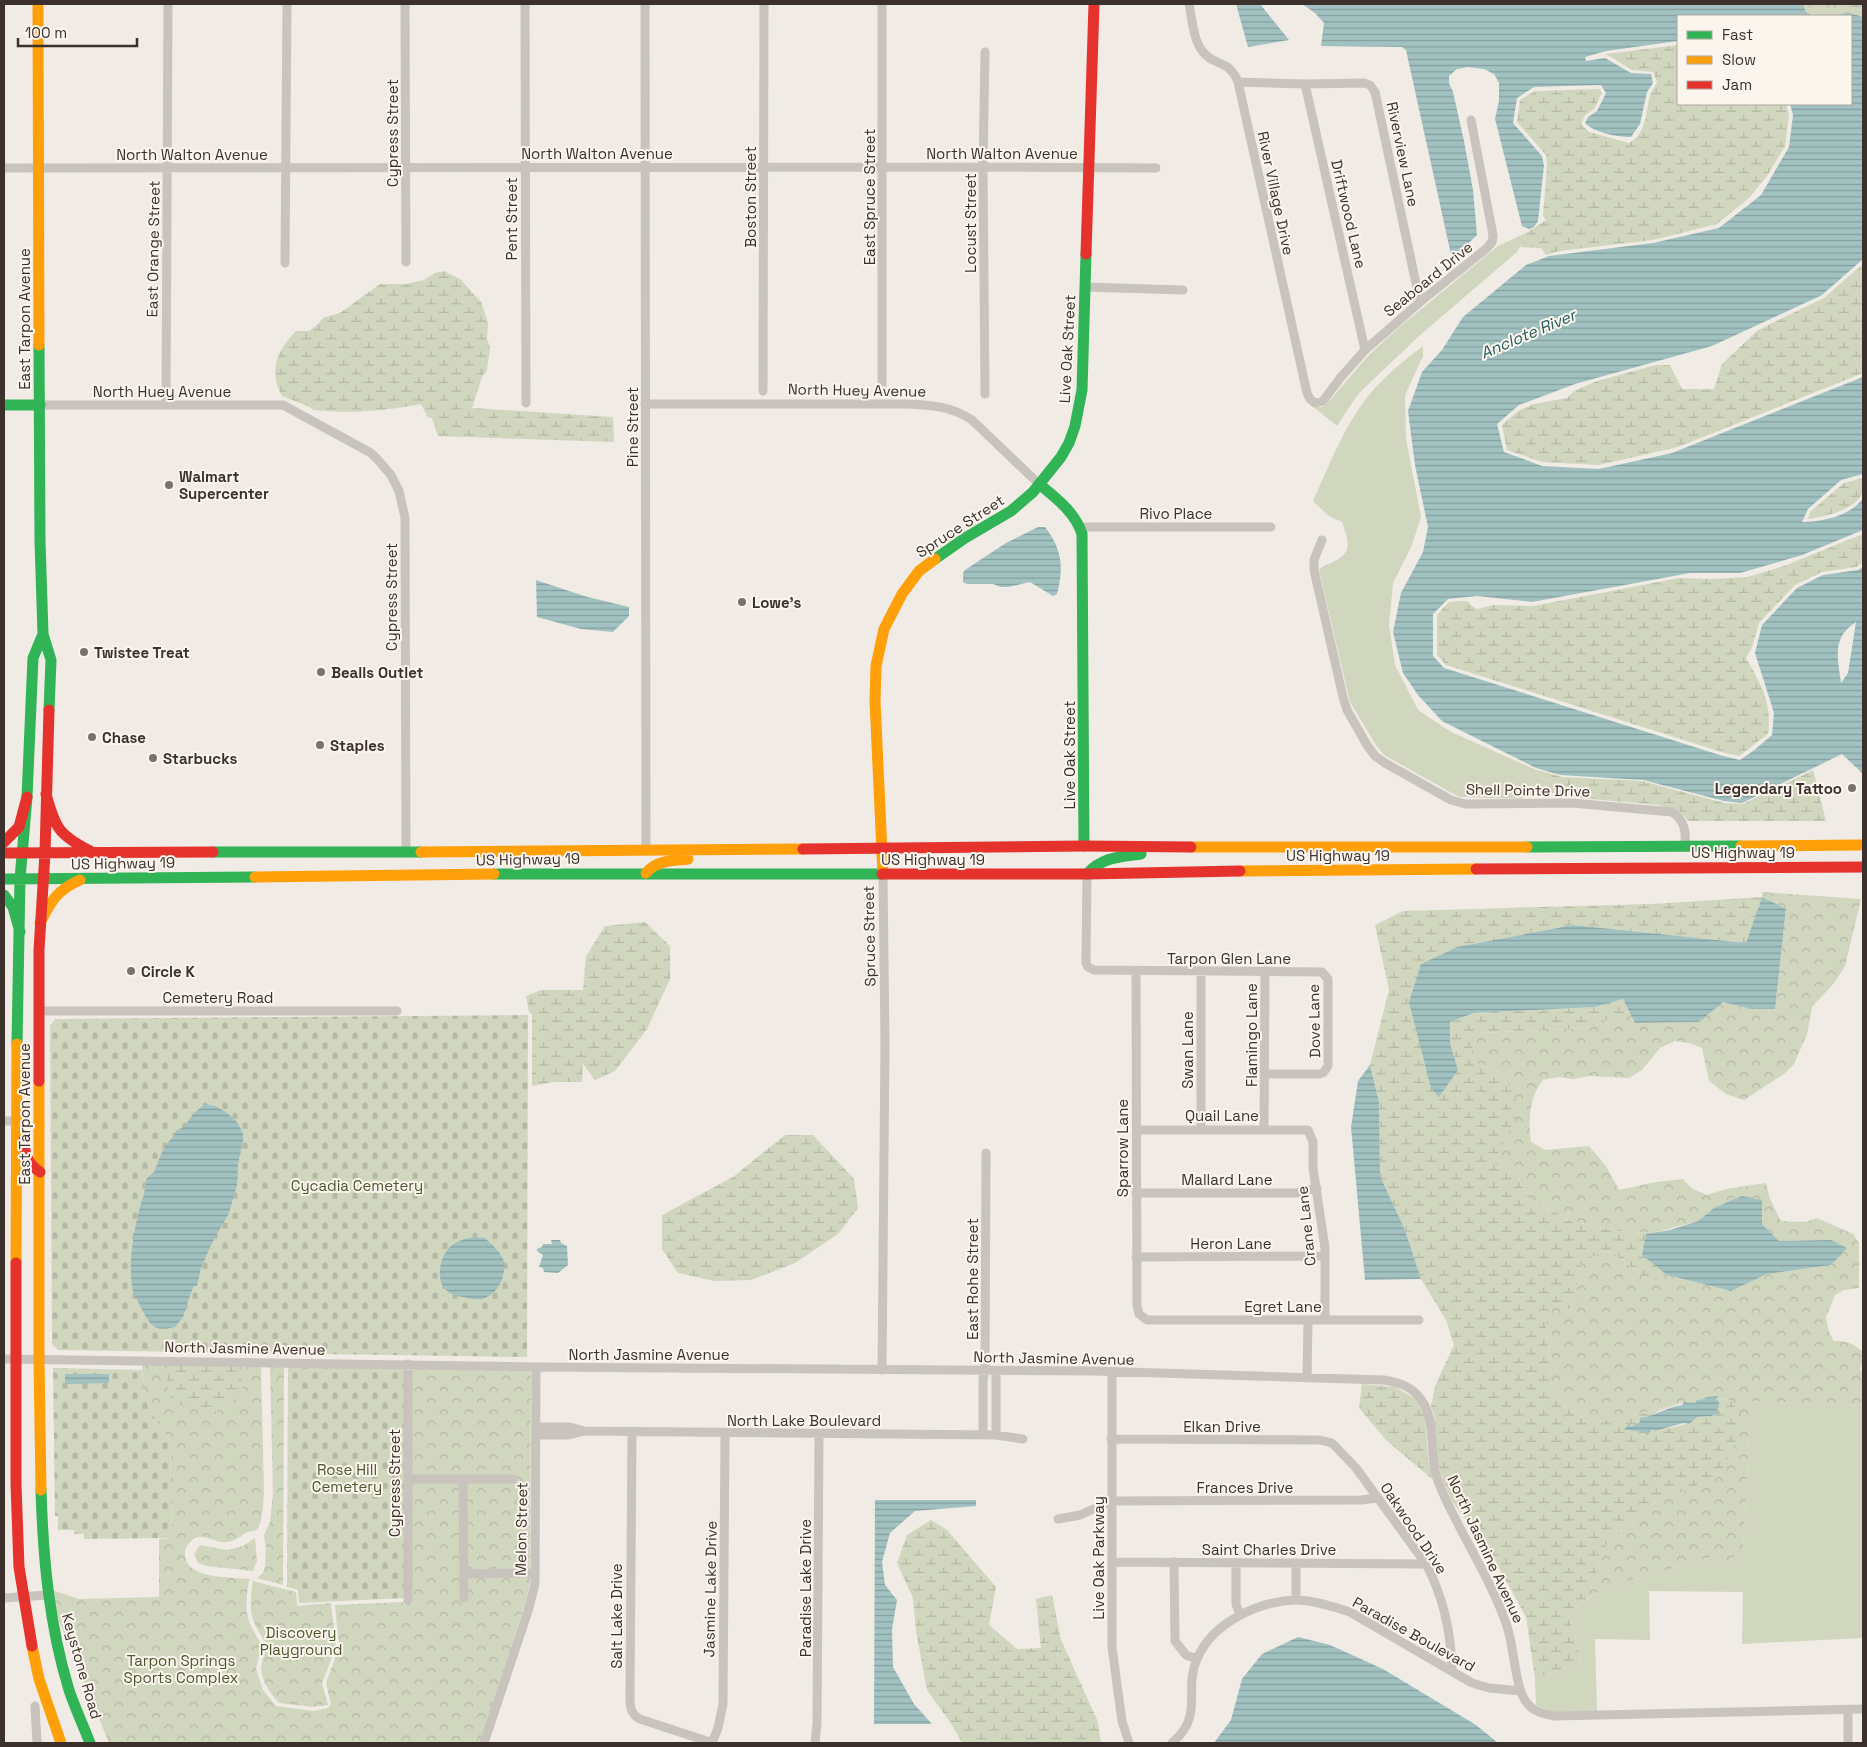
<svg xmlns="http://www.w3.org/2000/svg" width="1867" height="1747" viewBox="0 0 1867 1747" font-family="'Space Grotesk',sans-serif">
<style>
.grass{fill:#d1d6bf}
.forest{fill:url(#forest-crowns)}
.wetland{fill:url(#wetland-marsh)}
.cemetery{fill:url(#cemetery-stones)}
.water{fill:url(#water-rules);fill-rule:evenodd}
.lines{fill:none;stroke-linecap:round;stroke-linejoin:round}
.street{stroke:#c9c3be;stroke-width:9}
.fast{stroke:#30b455;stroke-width:11}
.slow{stroke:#ff9f0a;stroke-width:11}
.jam{stroke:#e5322d;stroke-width:11}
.poi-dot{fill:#7a716c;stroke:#fbf5ee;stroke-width:2}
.labels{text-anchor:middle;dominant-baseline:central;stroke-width:4;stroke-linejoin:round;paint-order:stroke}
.street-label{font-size:15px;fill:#3b302b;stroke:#fbf5ee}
.poi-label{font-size:15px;font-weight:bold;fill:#3b302b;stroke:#fbf5ee;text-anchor:start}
.park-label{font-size:15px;fill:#4a5a2e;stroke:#fbf5ee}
.water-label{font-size:16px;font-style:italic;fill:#1f5a5e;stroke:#fbf5ee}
</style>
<defs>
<pattern id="forest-crowns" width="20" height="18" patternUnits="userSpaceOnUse" patternTransform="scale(1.25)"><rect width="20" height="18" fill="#d1d6bf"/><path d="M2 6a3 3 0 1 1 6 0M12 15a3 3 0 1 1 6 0" fill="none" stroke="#b4b8a4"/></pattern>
<pattern id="wetland-marsh" width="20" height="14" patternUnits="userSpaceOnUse" patternTransform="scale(1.25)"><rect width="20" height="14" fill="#d1d6bf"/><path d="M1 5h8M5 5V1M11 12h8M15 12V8" fill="none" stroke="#b4b8a4"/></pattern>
<pattern id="cemetery-stones" width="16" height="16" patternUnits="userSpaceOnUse" patternTransform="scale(1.25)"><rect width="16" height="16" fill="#d1d6bf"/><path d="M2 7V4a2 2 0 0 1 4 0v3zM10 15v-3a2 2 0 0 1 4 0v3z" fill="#b4b8a4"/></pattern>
<pattern id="water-rules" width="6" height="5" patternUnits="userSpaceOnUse" patternTransform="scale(1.25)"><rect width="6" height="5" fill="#a1c2c1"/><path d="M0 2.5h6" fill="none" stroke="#849e9d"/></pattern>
</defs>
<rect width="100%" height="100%" fill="#f0ebe5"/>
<path class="grass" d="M1528 232 1517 252 1419 336 1358 394 1337 426 1311 405 1321 407 1327 404 1367 357 1397 329 1498 246Z
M1423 346V356L1405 395 1406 439 1421 517 1412 545 1393 583 1389 625 1395 665 1418 710 1451 732 1534 769 1543 779 1585 790 1591 799 1577 798 1556 793H1540L1521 799 1459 797 1384 755 1376 745 1350 702 1319 570C1324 565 1327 565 1333 562 1354 553 1348 539 1342 522L1329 516 1313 501C1329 466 1344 426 1369 395 1384 377 1404 360 1423 346Z
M1751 1401 1863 1406V1638L1742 1644 1743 1592 1649 1591 1650 1640 1595 1639 1597 1711 1552 1712 1536 1705 1535 1678 1580 1665 1578 1645 1567 1612 1607 1587 1719 1555 1723 1564 1743 1552Z"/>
<path class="forest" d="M1803 4H1863V17L1847 12C1834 19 1819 18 1806 12Z
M1762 892 1861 899 1845 966 1835 982 1812 1007 1807 1034 1794 1064 1784 1074 1744 1100 1726 1094 1709 1081 1702 1048 1689 1043 1675 1041 1660 1048 1642 1070 1629 1078 1590 1076 1573 1079 1559 1077 1543 1080C1529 1098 1528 1120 1531 1142L1545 1150 1589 1146 1606 1166 1619 1190 1656 1182 1683 1179 1691 1188 1707 1195 1726 1189 1766 1183 1770 1199 1781 1221 1805 1222 1817 1218 1853 1234 1859 1243V1288L1844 1290 1835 1295 1826 1317 1829 1332 1834 1341C1846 1341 1854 1343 1863 1352V1362L1860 1369 1863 1374V1406L1751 1401 1743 1552 1723 1564 1719 1555 1607 1587 1587 1599 1606 1545 1654 1503 1718 1477 1729 1399 1716 1400 1717 1396 1706 1397 1705 1399 1697 1400 1695 1403 1684 1402 1629 1417 1597 1421 1568 1409 1552 1389 1546 1323 1550 1307 1577 1306V1282L1582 1264 1602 1251 1614 1253 1650 1283 1667 1275 1731 1291 1767 1274 1831 1265V1240L1779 1241 1762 1224 1714 1208 1698 1221 1653 1233 1619 1231 1570 1221 1554 1211 1530 1201 1518 1177 1494 1163 1504 1141 1499 1072 1473 1062 1471 1050 1478 1033 1589 1028 1629 1011 1635 1023 1699 1022 1723 1001 1751 1009H1775L1786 910 1762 897Z
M142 1365 261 1366 264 1493C263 1500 263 1526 256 1530 253 1532 249 1531 245 1533 238 1539 231 1543 221 1542 213 1541 203 1534 195 1538 190 1541 184 1548 185 1554 185 1580 233 1577 251 1579L249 1580C244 1612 245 1620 263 1646L260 1653 256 1669 263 1690 276 1706 313 1711 328 1708 331 1704 326 1683 339 1647 335 1605 403 1602 404 1605H412V1368L531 1370 530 1583 525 1604 480 1743H109L55 1611 52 1590 79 1599 159 1597V1539L172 1538 170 1442 151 1412 144 1391Z
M270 1366H284L283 1585 257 1578 263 1573 265 1565 266 1549 264 1535 270 1522 273 1493Z
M255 1538 257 1561 253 1571 207 1566 198 1563 194 1554 200 1545 227 1550 243 1546Z
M253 1581 296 1592 297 1606 331 1603 336 1647 322 1683 328 1705 313 1707 279 1703C263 1685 255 1670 268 1646 250 1620 248 1612 253 1581Z"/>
<path class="wetland" d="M1850 4H1863V17L1847 12Z
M1678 45V104H1786L1789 115 1785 146 1767 176 1749 198 1717 224 1653 240 1559 251 1546 255 1541 248 1520 247 1528 232 1546 220 1543 216 1547 166 1546 155 1517 122 1520 100 1535 91 1599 89 1602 93 1594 109 1585 115 1581 124 1589 132 1629 143C1647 133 1645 114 1650 96 1651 91 1655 87 1657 82L1653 72 1632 70 1606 54Z
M1863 264V373L1678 447 1599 465 1542 462 1507 450 1502 425 1518 411 1534 404 1567 398 1574 391 1597 381 1656 365H1670L1682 389H1714L1722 364 1758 330 1824 298Z
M444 271 460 279 481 302 488 323 487 339 490 347 487 370 482 377 472 408 613 417 614 442 438 436 432 418H428L421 404C386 411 349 414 313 410L310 407 282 396C268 371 277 350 296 331H309L316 326 323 318 340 313 380 284H406L424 280 435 273Z
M1863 478C1863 481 1864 486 1863 490 1860 509 1824 517 1808 519L1811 511 1844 483Z
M1863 534V563L1856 567 1822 572 1795 585 1759 623 1752 647 1746 658C1761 684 1772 702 1768 734L1739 756 1725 753 1446 665 1437 655V615L1449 602 1467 601 1475 608 1478 609 1492 605 1533 606 1679 578 1711 579 1747 577 1784 566Z
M1534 769 1562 777 1642 781 1724 803 1743 804 1813 770 1826 821H1688L1679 811 1658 805 1591 799 1585 790 1543 779Z
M1762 897 1746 943 1573 925 1457 947 1421 964 1458 1070 1450 1043V1022L1474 1013 1595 1007 1623 999 1629 1011 1589 1028 1479 1033 1471 1050 1473 1062 1499 1072 1513 1090 1519 1110 1494 1163 1518 1177 1530 1201 1554 1211 1570 1221 1619 1231 1653 1233 1646 1234 1643 1255 1667 1275 1650 1283 1614 1253 1602 1251 1582 1264 1577 1282V1307L1565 1309 1551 1307 1546 1323 1552 1389 1568 1409 1597 1421 1629 1417 1683 1403 1658 1411 1652 1415 1640 1418V1422L1631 1428 1629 1425 1627 1431H1656L1687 1424 1697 1417 1711 1416 1716 1414V1400L1729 1399 1741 1415 1734 1448 1718 1477 1654 1503 1606 1545 1587 1599 1567 1612 1578 1645 1580 1665 1535 1678 1526 1617 1485 1543 1451 1500 1441 1475 1437 1458 1434 1414 1431 1407 1435 1386 1454 1345 1446 1320 1421 1279 1405 1230 1380 1176 1379 1102 1370 1065 1389 990 1375 925 1403 911 1652 904Z
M645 922 670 946V979L647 1029 615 1071 595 1080 583 1064 582 1082H554L532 1086V1015L529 1012 526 996 541 990H583L586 956 605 926Z
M785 1135H813L854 1179 858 1208 838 1234 795 1263 751 1280 715 1281 678 1273 662 1249V1215L733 1177Z
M169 1365H239L243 1391 219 1412 174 1404 166 1384Z
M1362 1384 1395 1387 1414 1398 1418 1402 1425 1415 1428 1458 1432 1479 1387 1441 1359 1408Z
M931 1520 947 1530 996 1587 989 1625 1017 1649 1041 1648 1036 1599 1052 1595 1061 1640 1098 1722 1101 1743H962L952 1725 927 1690 916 1631 913 1598 897 1563 907 1535Z"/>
<path class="cemetery" d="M528 1015 527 1357 58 1350 52 1344 50 1026 55 1019Z
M288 1365 407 1368 405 1598 299 1603 298 1590 287 1587Z
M53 1368 142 1370 144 1391 151 1412 170 1442 172 1538 84 1539V1534H74L75 1530H58V1516H55Z"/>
<path class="water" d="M1236 4H1260L1289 40 1248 47Z
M1302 4H1803L1806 12 1815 16H1678V41L1606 51 1585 57 1586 61 1605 58 1631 73 1651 74 1653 83 1647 92 1640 124 1631 137C1617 137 1595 133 1585 123L1588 117 1597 111 1606 93 1601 85 1534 87 1517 98 1513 123 1542 156 1544 166 1538 221 1534 227 1529 229 1522 226 1495 119 1499 101V83L1494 74 1484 69 1468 67 1457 69 1449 76V83L1453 92 1464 141 1473 190 1477 235 1452 259 1406 50 1402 47 1321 46 1324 23 1315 13Z
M1847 12 1863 17V259L1822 295 1712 346 1575 384 1519 405 1497 424 1504 452 1542 466 1599 469 1672 453 1863 377V474L1841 480 1808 509 1802 522C1822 522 1851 516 1863 498V530L1802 555 1740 573H1690L1532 602 1477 596 1448 599 1433 614V656L1444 668 1723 756 1740 760 1753 751 1772 735 1774 713 1755 653 1762 625 1797 588 1823 575 1858 570 1863 567V774L1842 754 1742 803 1724 801 1643 780 1560 775 1536 768 1442 721 1418 695 1403 673 1393 632 1401 593 1423 552 1428 527 1415 465 1408 411 1422 372 1442 350 1463 317 1526 265 1549 256 1653 243 1719 228 1761 195 1789 147 1793 115 1790 104H1851V16H1838ZM1856 622 1848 673 1841 683C1838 658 1831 638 1856 622Z
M1038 527H1045C1062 549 1064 567 1057 594L1053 596 1030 582 1008 587H1001L993 584H967L963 582V573L965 570 1006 543Z
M536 580 584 596 629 607V616L613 632 581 629 537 617Z
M1762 897 1786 909 1775 1009H1751L1723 1002 1699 1022 1635 1023 1623 999 1595 1007 1474 1013 1450 1022V1043L1458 1070 1439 1097 1431 1088 1409 1002 1421 964 1457 947 1573 925 1746 943Z
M1370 1065 1379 1102 1380 1176 1405 1230 1421 1279 1365 1280 1351 1127 1358 1081Z
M205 1104 215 1106 226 1112 237 1122 243 1133V1142L238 1164 237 1185 229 1213 211 1245 201 1268 197 1286 193 1287 183 1317 175 1327C155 1331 152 1329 143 1311 139 1303 133 1294 132 1286 128 1256 135 1227 142 1199L144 1195 146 1179 154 1172 162 1152 169 1141 173 1138 176 1131 185 1126 193 1114Z
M1742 1196 1762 1200V1224L1779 1241 1831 1240 1847 1248 1831 1265 1767 1274 1731 1291 1667 1275 1642 1255 1646 1234 1670 1230 1698 1221 1714 1208Z
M474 1237 485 1238C491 1244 502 1253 504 1262 506 1278 497 1295 482 1299 475 1300 469 1298 463 1297 442 1294 436 1280 442 1260 448 1244 458 1240 474 1237Z
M551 1240H560L561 1243 567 1246 568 1265 558 1273 544 1272 543 1268 539 1267 543 1255 537 1251V1249L542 1247 543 1244H552Z
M65 1374H109V1383L65 1384Z
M1718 1396 1716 1399 1719 1402V1407L1717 1409 1719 1415 1716 1414 1711 1416 1697 1417 1689 1424 1683 1423 1656 1431 1652 1430 1647 1435 1645 1432 1624 1430 1629 1424 1631 1427 1640 1422V1418C1654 1416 1665 1408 1682 1405L1684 1402 1695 1403 1697 1400 1704 1399 1706 1397Z
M875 1500H976V1506L915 1511 890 1533 882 1562 885 1585 897 1600 892 1629 893 1667 914 1704 932 1724H874Z
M1298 1637 1330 1645 1383 1669 1476 1725 1498 1743H1214L1231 1720 1242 1679 1262 1654Z"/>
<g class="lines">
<path class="street" d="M405 4 406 262
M525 4 526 403
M645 4 646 851
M1189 4C1192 18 1193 40 1203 52 1215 67 1229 59 1238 82L1307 393 1310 399 1315 403 1323 401 1341 377 1365 350 1420 302 1487 248 1492 242 1493 235 1471 120
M1238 82 1305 84 1364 83 1370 85 1375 92 1420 302
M1305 84 1365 350
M4 168 983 167 1156 168
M285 263 287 4
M1085 287 1183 290
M882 390V4
M763 391 764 4
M985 394 983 167 985 52
M645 404H906C931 405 951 406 972 420L1039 484
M40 405H283L371 453 378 460 391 475 399 491 405 518 406 851
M166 405 168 4
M1081 527H1271
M1322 540 1314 560V570L1343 697 1347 710 1367 745 1375 756 1385 763 1451 800 1465 804 1572 803 1672 812C1685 821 1686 831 1685 846
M1087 874 1086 963 1088 967 1094 970 1322 972 1328 979V1066L1323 1073 1319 1074H1264
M1136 971 1137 1305 1139 1314 1147 1320H1419
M1201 971V1129
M39 1011H397
M4 1121H16
M1264 1129 1265 971
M1137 1130H1308L1313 1142V1168L1325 1248V1320
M1136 1193H1296L1317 1188
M1136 1257 1325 1256
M4 1359 536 1367 1095 1371 1384 1380C1402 1383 1415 1388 1424 1404 1435 1423 1430 1453 1436 1475 1441 1492 1450 1508 1458 1524 1475 1557 1495 1591 1507 1626 1514 1646 1515 1689 1527 1703 1534 1712 1544 1714 1554 1716L1863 1709
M408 1364V1601
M882 1370 885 1045 883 874
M1112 1372V1647L1122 1721 1129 1743
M1307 1378 1308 1320
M536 1427H570L584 1431
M632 1433 630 1696C630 1706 630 1714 640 1719L713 1743
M536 1435H569L584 1431 996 1435 1023 1439
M983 1435V1379L985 1371 986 1153
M996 1435V1371
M1111 1439 1320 1440 1332 1443 1356 1468 1426 1564C1444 1598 1451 1631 1452 1669
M413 1479H513
M463 1479 464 1598
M1058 1519 1080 1515 1112 1501 1361 1500 1378 1498
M1112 1562 1426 1564
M1174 1562 1175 1641 1186 1655 1197 1659
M1236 1563V1604L1240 1615
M464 1574 535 1573
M4 1598 48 1595
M1296 1600V1563
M35 1706 37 1743
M1848 1710V1743
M484 1743 528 1611 535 1584 536 1367
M712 1743 718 1728 723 1704 725 1433
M815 1743 817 1723 819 1434
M1172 1743C1205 1715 1183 1690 1197 1659 1212 1623 1257 1602 1294 1600 1310 1599 1335 1607 1350 1612L1472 1683 1489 1688 1521 1691"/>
<path class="fast" d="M39 345 40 541 43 634 51 660 49 710
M4 405H40
M1039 484C1056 498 1075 512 1082 534L1084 846
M935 559 965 538 1011 511 1033 492 1061 457 1069 443 1075 426 1082 390 1086 254
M1527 847 1741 846
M213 852H421
M494 874H882
M1087 874C1102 857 1120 857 1141 854
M4 879 255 877
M4 895 13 907 20 932
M17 1044 20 879 27 797 33 658 43 634
M41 1490C43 1557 49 1625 69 1690 75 1708 83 1725 90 1743"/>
<path class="slow" d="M38 4 39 345
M1741 846 1863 845
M1191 847H1527
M421 852 803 849
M1240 871 1476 869
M646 873C657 860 672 861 688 859
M883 874 875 701 876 666 884 629 902 594 919 571 935 559
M255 877 494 874
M40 923C51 901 57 890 80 880
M39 1081V1359L41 1490
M16 1263 17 1044
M32 1646 39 1679 61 1743"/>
<path class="jam" d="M1086 254 1094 4
M46 794C55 828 59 835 90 851
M4 842 19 827 27 797
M803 849 1084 846 1191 847
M4 853 213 852
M1476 869 1863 867
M882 874H1087L1240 871
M39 1081V950L45 853 49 710
M24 1140C24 1154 28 1164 40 1172
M16 1263V1484L19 1567 32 1646"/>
</g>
<g class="poi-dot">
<circle cx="169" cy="485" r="5"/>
<circle cx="742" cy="602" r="5"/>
<circle cx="84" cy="652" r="5"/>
<circle cx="321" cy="672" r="5"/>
<circle cx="92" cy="737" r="5"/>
<circle cx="320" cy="745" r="5"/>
<circle cx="153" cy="758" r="5"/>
<circle cx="1852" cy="788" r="5"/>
<circle cx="131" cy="971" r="5"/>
</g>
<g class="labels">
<g class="street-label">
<text transform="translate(392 133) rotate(-90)">Cypress Street</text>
<text x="597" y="153">North Walton Avenue</text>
<text x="1002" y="153">North Walton Avenue</text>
<text x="192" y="154">North Walton Avenue</text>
<text transform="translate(1403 154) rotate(78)">Riverview Lane</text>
<text transform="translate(1276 193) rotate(78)">River Village Drive</text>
<text transform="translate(750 197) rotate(-90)">Boston Street</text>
<text transform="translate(869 197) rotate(-90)">East Spruce Street</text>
<text transform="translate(1349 214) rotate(77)">Driftwood Lane</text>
<text transform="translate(511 219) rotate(-90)">Pent Street</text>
<text transform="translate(970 223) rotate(-90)">Locust Street</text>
<text transform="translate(153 249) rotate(-89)">East Orange Street</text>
<text transform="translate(1428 279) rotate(-39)">Seaboard Drive</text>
<text transform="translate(24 319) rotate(-90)">East Tarpon Avenue</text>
<text transform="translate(1067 349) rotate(-87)">Live Oak Street</text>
<text transform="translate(857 390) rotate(1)">North Huey Avenue</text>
<text x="162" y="391">North Huey Avenue</text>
<text transform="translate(632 427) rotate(-90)">Pine Street</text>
<text x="1176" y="513">Rivo Place</text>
<text transform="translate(960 526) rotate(-33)">Spruce Street</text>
<text transform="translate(391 597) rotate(-90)">Cypress Street</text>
<text transform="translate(1069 755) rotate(-90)">Live Oak Street</text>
<text transform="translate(1528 790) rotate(1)">Shell Pointe Drive</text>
<text x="1743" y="852">US Highway 19</text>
<text x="1338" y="855">US Highway 19</text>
<text transform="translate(528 859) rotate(-1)">US Highway 19</text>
<text x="933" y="859">US Highway 19</text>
<text transform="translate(123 863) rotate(-1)">US Highway 19</text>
<text transform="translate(869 936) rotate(-91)">Spruce Street</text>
<text x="1229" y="958">Tarpon Glen Lane</text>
<text x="218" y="997">Cemetery Road</text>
<text transform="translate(1314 1021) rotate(-91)">Dove Lane</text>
<text transform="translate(1251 1035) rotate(-90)">Flamingo Lane</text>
<text transform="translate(1187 1050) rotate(-90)">Swan Lane</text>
<text transform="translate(24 1114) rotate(-90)">East Tarpon Avenue</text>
<text x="1222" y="1115">Quail Lane</text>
<text transform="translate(1122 1148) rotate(-90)">Sparrow Lane</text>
<text x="1227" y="1179">Mallard Lane</text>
<text transform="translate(1306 1226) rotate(-96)">Crane Lane</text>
<text x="1231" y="1243">Heron Lane</text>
<text transform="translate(972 1279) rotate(-90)">East Rohe Street</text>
<text x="1283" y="1306">Egret Lane</text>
<text transform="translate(245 1348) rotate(1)">North Jasmine Avenue</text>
<text x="649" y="1354">North Jasmine Avenue</text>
<text transform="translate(1054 1358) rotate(1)">North Jasmine Avenue</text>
<text x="804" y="1420">North Lake Boulevard</text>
<text x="1222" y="1426">Elkan Drive</text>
<text transform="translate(394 1483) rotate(-90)">Cypress Street</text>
<text x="1245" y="1487">Frances Drive</text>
<text transform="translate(1414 1528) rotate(56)">Oakwood Drive</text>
<text transform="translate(521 1529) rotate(-89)">Melon Street</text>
<text x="1269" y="1549">Saint Charles Drive</text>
<text transform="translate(1486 1549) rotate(65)">North Jasmine Avenue</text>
<text transform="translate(1098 1558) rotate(-90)">Live Oak Parkway</text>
<text transform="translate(805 1588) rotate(-90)">Paradise Lake Drive</text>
<text transform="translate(710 1589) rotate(-89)">Jasmine Lake Drive</text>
<text transform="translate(616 1616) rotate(-90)">Salt Lake Drive</text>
<text transform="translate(1414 1634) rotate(29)">Paradise Boulevard</text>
<text transform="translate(82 1666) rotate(74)">Keystone Road</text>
</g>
<g class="poi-label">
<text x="179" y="476">Walmart<tspan x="179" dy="17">Supercenter</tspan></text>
<text x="752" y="602">Lowe's</text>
<text x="94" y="652">Twistee Treat</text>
<text x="331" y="672">Bealls Outlet</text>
<text x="102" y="737">Chase</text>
<text x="330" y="745">Staples</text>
<text x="163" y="758">Starbucks</text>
<text x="1842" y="788" text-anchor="end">Legendary Tattoo</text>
<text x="141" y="971">Circle K</text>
</g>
<g class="park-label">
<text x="357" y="1185">Cycadia Cemetery</text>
<text x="347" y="1469">Rose Hill<tspan x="347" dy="17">Cemetery</tspan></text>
<text x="301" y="1632">Discovery<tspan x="301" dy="17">Playground</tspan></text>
<text x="181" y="1660">Tarpon Springs<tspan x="181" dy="17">Sports Complex</tspan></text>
</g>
<g class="water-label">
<text transform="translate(1528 334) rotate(-23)">Anclote River</text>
</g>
</g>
<rect width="1867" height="1747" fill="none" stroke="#3b302b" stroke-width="10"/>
<rect x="1677" y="15" width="175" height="90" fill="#fbf5ee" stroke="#aea6a0"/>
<rect x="1687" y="31" width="25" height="8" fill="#30b455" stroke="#aea6a0"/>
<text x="1722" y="40" font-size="15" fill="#3b302b">Fast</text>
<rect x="1687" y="56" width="25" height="8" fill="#ff9f0a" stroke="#aea6a0"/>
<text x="1722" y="65" font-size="15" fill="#3b302b">Slow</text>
<rect x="1687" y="81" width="25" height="8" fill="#e5322d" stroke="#aea6a0"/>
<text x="1722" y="90" font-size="15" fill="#3b302b">Jam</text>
<path d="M18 38v8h119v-8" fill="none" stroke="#3b302b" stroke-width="2.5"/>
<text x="25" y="38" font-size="15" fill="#3b302b" stroke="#fbf5ee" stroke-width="4" paint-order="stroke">100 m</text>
</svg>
